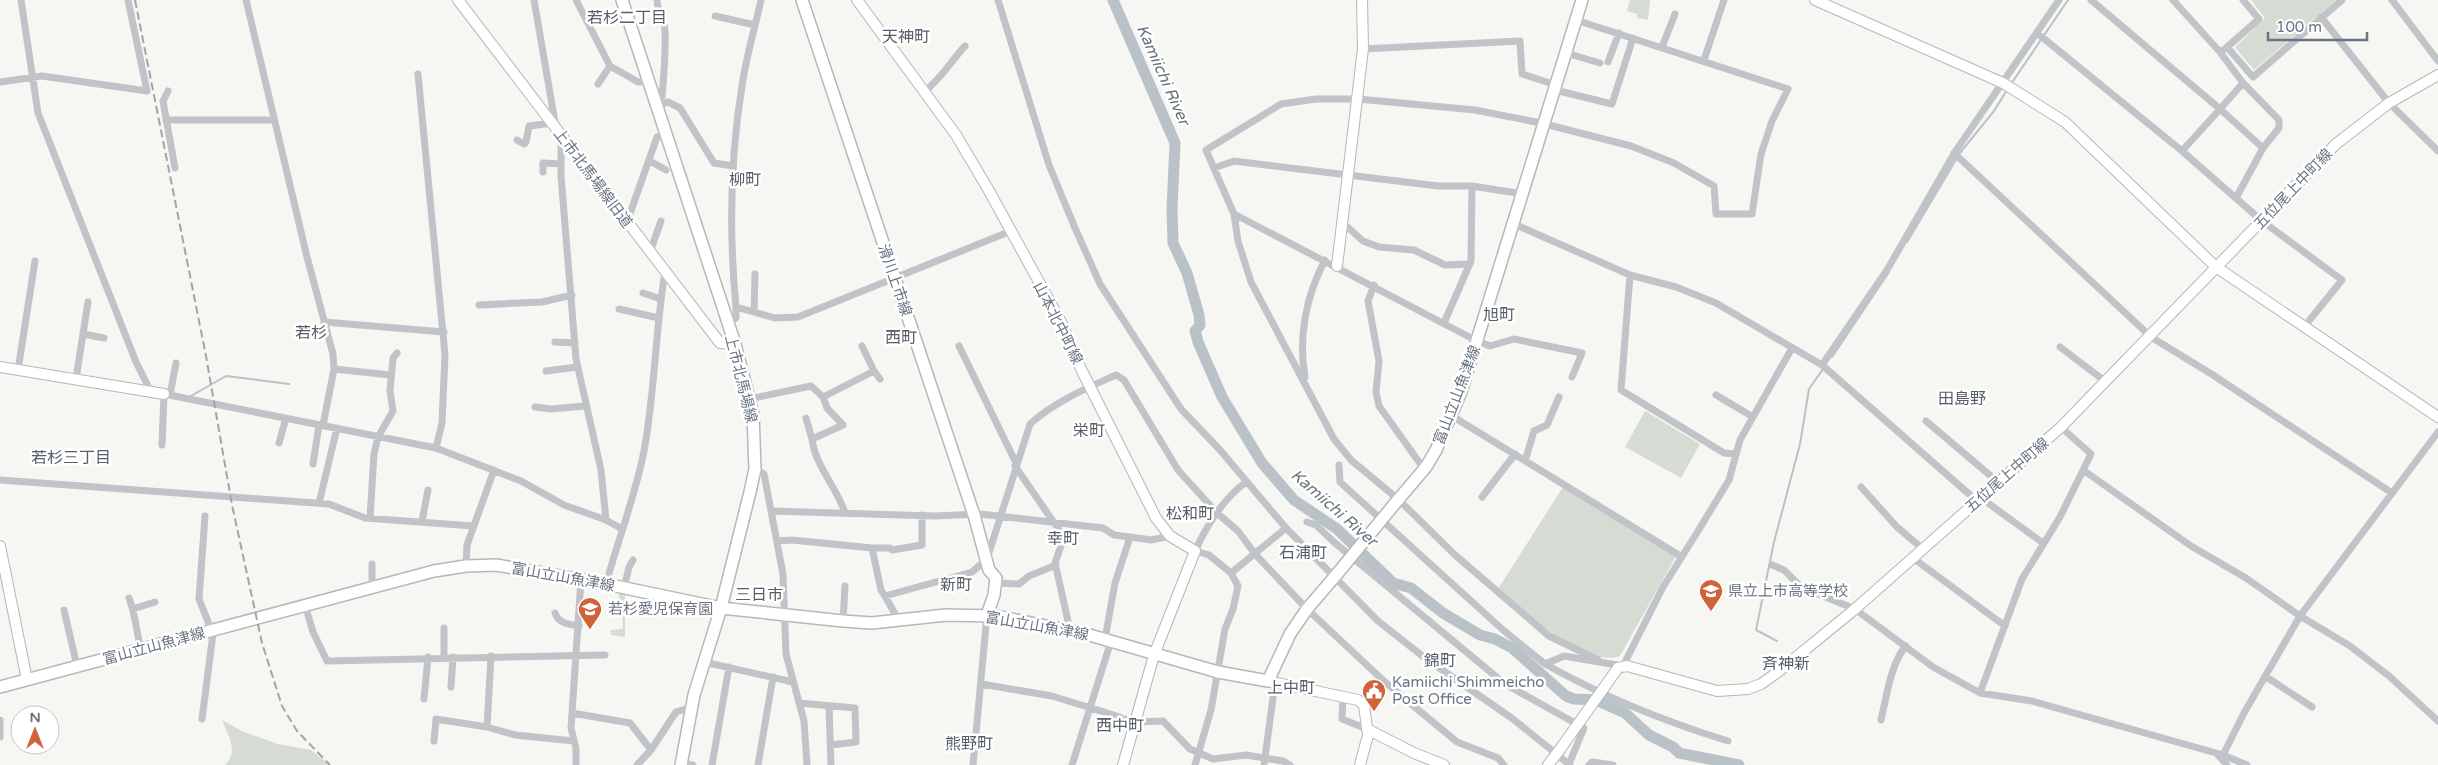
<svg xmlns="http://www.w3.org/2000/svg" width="2438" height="765" viewBox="0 0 2438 765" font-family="'Varela Round','Noto Sans JP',sans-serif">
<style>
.green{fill:#d6dbd3}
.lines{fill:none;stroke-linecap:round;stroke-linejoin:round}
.stream{stroke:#b9c2c6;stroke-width:2}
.river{stroke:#b9c2c6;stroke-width:11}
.secondary-casing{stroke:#b3b7bb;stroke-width:12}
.primary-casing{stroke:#b4b7bb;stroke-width:14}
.street{stroke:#c0c3c7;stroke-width:7}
.secondary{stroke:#fff;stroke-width:10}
.primary{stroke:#fff;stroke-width:11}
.rail{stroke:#a0a5aa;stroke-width:2;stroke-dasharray:8 4;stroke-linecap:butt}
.secondary-bridge-casing{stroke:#b3b7bb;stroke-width:12;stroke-linecap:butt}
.primary-bridge-casing{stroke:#b4b7bb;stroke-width:14;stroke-linecap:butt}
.secondary-bridge{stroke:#fff;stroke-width:10}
.primary-bridge{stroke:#fff;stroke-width:11}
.labels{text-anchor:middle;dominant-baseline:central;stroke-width:5;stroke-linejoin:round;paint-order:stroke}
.street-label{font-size:15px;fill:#697581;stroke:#fff}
.poi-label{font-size:15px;fill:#697581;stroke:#fff;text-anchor:start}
.neighbourhood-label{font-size:16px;fill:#565f67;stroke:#fff}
.water-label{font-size:16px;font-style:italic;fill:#64767d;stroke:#fff}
</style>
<rect width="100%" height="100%" fill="#f6f6f3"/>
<path class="green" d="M1630 0H1650L1648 20 1637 18V14L1627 11Z
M2251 0H2336L2254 70 2235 47 2265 18Z
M1645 411 1700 444 1681 478 1625 447Z
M1563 487 1676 556 1620 656C1585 669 1523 610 1498 589Z
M619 591 625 593V637L611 635V630L623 629 622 607H619Z
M222 720 244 732 278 744 311 750 330 765H225C239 752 228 735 222 720Z"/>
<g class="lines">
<path class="stream" d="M2011 84 2068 0
M1959 154 1994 111 2007 90
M1907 242 1957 158
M1832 357 1889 272
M191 396 226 376 289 384
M1777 641 1756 630 1774 542 1800 444 1809 389 1823 369"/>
<path class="river" d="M1113 0 1175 143 1172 209 1173 243 1187 273 1199 315 1200 325 1195 331 1198 342 1222 397 1262 463 1294 500 1337 529 1393 583 1411 588 1443 613 1480 635 1495 639 1512 648 1566 696 1574 699 1596 700 1625 713 1649 735 1673 747 1679 753 1739 765"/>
<g class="secondary-casing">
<path id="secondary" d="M458 0 720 343 735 344
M857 0 956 135 988 189 1061 322 1081 369 1156 518 1170 536 1195 551 1154 655 1123 765
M1815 0 2003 83 2065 122 2216 267 2438 417
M1337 266 1363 49 1362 0
M0 367 164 394
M0 546 27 680
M1618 668 1627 666 1717 691 1748 689 1761 684 1778 672 1855 609 2061 427 2336 144 2389 103 2438 75
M1268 681 1358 700 1364 705 1368 735 1360 765
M1367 729 1414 753 1444 765
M1548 765 1558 752"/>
</g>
<g class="primary-casing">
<path id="primary" d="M622 0 735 344 753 414 755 469 750 492 721 608 694 695 681 765
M802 0 974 515 989 570 996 578 994 595 987 615
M1397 501 1426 467 1436 450 1461 392 1582 0
M0 687 434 571 466 566 496 565 606 584 721 608 843 621 872 623 946 615 996 616 1086 634 1218 672 1268 681 1290 634 1307 609 1337 574"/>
</g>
<path class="street" d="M21 0 38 113 136 362 151 392
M246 0 307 257 333 354 334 369 323 425
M534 0 556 128
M576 0 610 66 638 82 647 81
M998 0 1049 165 1075 228 1100 284 1181 409 1220 450 1286 528 1378 621 1425 658 1513 719 1570 765
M2091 0 2220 109 2182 151
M2173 0 2220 52
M2243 0 2259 19 2227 47 2253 77 2342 0
M2392 0 2438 61
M715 16 755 25
M2321 17 2389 103 2438 151
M1576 20 1788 89 1772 121 1761 154 1752 214H1716L1714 186 1674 163 1631 146 1541 123 1475 110 1358 99H1316L1281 104 1206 150 1234 214 1238 241 1251 282 1334 439 1351 460 1399 500 1454 554 1549 636 1598 660
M2037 33 2182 151 2262 221 2342 280 2304 327
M1662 47 1675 14
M1363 49 1520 41 1522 74 1556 85
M2223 50 2220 52 2243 83
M1566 53 1600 63
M1704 60 1724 0
M1608 62 1619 33
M418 74 445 355 442 423 436 448
M0 82 42 76 147 91 128 0
M2243 83 2279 120V128L2263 148 2220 109Z
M598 84 610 66
M1555 90 1612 104 1633 38
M168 91 163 101 175 168
M924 92C941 79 951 61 965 46
M653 99 662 97C664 74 666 52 665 30 664 20 657 11 657 0
M655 107 668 102 680 108 714 163 733 166
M166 120H274
M561 135V176L576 359 601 470 606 520
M517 140 524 144 526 142 529 126 553 123
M1954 153 2151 337 2213 375 2392 493
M650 161 666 170
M1214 168 1234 161 1438 186H1472L1471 261 1444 323
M543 172V163L561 164
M1472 186 1523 194
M2236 198 2263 148
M1234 214 1477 341 1490 346 1514 339 1582 353 1572 377
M627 222 657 137 665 135
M1342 222 1363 241 1379 247 1414 250 1445 265 1470 264
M1514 224 1630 275 1676 287 1716 303 1822 365 1977 501
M650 252 661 221
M1630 275 1621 390 1724 453 1735 454
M1374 285 1368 301 1379 361 1376 392 1379 406 1424 469
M643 293 661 299
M479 305 542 302 572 295
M736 307 775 318 798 317 1011 231
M619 309 659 318
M754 312 755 274
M324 322 444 332
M727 323 736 318V307C729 233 730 159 742 86 746 57 755 28 761 0
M83 334 104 338
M555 342 575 343
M862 346 874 371
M959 346 1016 463
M2060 347 2106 382
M1822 365 1887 270 1955 152 2059 0
M334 369 391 375
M18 370 35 261
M546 371 577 367
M1305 377C1298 337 1306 296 1325 260
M76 379 88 302
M170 395 176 363
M1716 395 1753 417
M823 397 827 408 843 425 812 439C815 466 837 487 845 513
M749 399 811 386 823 397 874 371 880 379
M535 407 551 409 585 406
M1452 416 1682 557
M806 418 812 439
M1926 421 1999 483
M279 443 286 418
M162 445 164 394 436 448 521 481 564 505 606 520 622 529
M1525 461 1534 431 1547 425 1559 397
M313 464 319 425
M1339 465 1340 482 1502 629 1545 664
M1015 466 1059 530 1063 540 1055 563 1070 630
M755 469 764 474 783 574 786 654 804 721 807 765
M2083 470 2191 546 2246 578 2300 616 2350 646 2389 676 2438 721
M0 480 329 504 365 518 473 526
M1861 487 1897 527 1923 549
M1482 497 1515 454
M1981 498 2043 543
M319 503 337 428
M771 511 935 516 980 514 1103 528 1114 535 1130 537
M370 518 374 454 378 437 393 411 390 391 393 358 397 353
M422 521 428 490
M1307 522 1316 525 1335 543 1505 684 1584 728 1569 764
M1695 536 1729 480 1740 440 1792 348
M1693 539 1663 587 1623 666 1564 656 1545 664C1604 697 1663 721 1728 741
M777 541 792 540 872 548
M1913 558 2005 626
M372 564V588
M1772 565 1784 570 1801 587 1855 609 1933 667 1980 693 2032 701 2223 755 2247 765
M466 566 467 545 494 470
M1231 573 1209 555 1195 551C1207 525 1223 499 1246 482
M997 583 1019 584 1029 576 1056 565
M606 584C618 540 635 497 644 451 655 392 655 332 665 272
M624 588 629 567 633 560
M885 596 881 590 872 548H890L892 550 922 545V515
M129 598C136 616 136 631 141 649
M305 605 313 632 327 661 605 655
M133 609 155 602
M64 610 77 666
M555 613C559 624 569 624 579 626
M843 621 845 586
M899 621 885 596 972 572 987 559 1030 424C1054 402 1087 388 1116 375L1124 380 1178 470 1217 513 1238 531 1255 554 1307 609 1386 683 1457 742 1498 758 1504 765
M444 628V657
M1105 639 1115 583 1130 537 1151 540 1170 536
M704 662 793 682
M2265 676 2312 707
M981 684 1052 696 1120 717
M451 687 453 657
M1980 693 2022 579 2060 517 2091 454 2061 427
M1343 697 1342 719 1367 729
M424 699 428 657
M799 703 855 708 856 742 831 745
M829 706 831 765
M572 713 630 723 651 750 637 765
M202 719 213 634 199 599 205 516
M1124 719 1135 722 1163 721 1190 749 1213 759 1246 755 1283 761 1290 765
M0 720V737
M1881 720C1886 699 1891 662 1906 646
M487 727 515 735 574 741
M434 741 436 719 487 727 491 656
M651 750 676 712 692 707
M2217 754 2227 765
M2223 755 2244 713 2300 616 2438 432
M681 763 693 765
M576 765V748L571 728 581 580
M712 765 729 667
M758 765 773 677
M973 765 987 615
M1072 765 1111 641
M1195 765 1211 710 1225 629 1233 609 1238 586 1231 573 1286 528
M1264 765 1275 683
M1589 765 1592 762 1613 765"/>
<use href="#secondary" class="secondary"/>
<use href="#primary" class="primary"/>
<path class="rail" d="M135 0 206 356 232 505 262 643 282 706 297 731 330 765"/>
<g class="secondary-bridge-casing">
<path id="secondary-bridge" d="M1558 752 1618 668"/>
</g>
<g class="primary-bridge-casing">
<path id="primary-bridge" d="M1337 574 1397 501"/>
</g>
<use href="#secondary-bridge" class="secondary-bridge"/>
<use href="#primary-bridge" class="primary-bridge"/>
</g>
<defs>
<g id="school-pin" transform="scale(1.25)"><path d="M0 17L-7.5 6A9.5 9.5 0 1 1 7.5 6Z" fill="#cf633a" stroke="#fff"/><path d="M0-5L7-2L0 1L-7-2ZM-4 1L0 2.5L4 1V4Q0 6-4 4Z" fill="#fff"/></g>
<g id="civic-pin" transform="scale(1.25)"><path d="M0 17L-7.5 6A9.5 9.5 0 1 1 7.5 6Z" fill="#cf633a" stroke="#fff"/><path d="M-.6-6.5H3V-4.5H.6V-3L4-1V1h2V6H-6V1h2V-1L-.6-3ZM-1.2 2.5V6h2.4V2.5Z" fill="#fff"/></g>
</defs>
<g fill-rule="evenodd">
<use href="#school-pin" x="1711" y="591"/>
<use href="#school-pin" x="590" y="609"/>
<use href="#civic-pin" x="1374" y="691"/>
</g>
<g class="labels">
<g class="street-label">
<text transform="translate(593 178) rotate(53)">上市北馬場線旧道</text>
<text transform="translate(2293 189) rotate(-46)">五位尾上中町線</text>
<text transform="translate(895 280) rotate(71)">滑川上市線</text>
<text transform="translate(1058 323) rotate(63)">山本北中町線</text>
<text transform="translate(741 379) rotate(76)">上市北馬場線</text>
<text transform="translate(1457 395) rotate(-69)">富山立山魚津線</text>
<text transform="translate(2007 475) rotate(-41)">五位尾上中町線</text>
<text transform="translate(563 577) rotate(10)">富山立山魚津線</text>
<text transform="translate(1037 626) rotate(10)">富山立山魚津線</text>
<text transform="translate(154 646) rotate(-15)">富山立山魚津線</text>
</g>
<g class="poi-label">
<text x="1728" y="591">県立上市高等学校</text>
<text x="608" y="609">若杉愛児保育園</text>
<text x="1392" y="682">Kamiichi Shimmeicho<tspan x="1392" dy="17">Post Office</tspan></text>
</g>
<g class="neighbourhood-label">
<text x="627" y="18">若杉二丁目</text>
<text x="906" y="37">天神町</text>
<text x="745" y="180">柳町</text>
<text x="1499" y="315">旭町</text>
<text x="311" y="333">若杉</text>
<text x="901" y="338">西町</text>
<text x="1962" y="399">田島野</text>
<text x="1089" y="431">栄町</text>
<text x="71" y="458">若杉三丁目</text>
<text x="1190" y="514">松和町</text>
<text x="1063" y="539">幸町</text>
<text x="1303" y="553">石浦町</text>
<text x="956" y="585">新町</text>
<text x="759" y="595">三日市</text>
<text x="1440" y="661">錦町</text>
<text x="1786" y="664">斉神新</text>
<text x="1291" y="688">上中町</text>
<text x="1120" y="726">西中町</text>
<text x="969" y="744">熊野町</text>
</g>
<g class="water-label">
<text transform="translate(1163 75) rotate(66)">Kamiichi River</text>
<text transform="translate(1334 508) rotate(41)">Kamiichi River</text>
</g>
</g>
<g transform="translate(35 730)"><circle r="24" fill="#ffffff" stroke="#c3c8cd"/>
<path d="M0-4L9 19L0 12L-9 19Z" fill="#cf633a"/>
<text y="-8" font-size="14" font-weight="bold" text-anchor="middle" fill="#697581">N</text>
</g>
<path d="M2268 32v8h99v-8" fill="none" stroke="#697581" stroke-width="2.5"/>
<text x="2276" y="32" font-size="15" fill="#697581" stroke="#ffffff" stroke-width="4" paint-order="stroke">100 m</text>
</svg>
